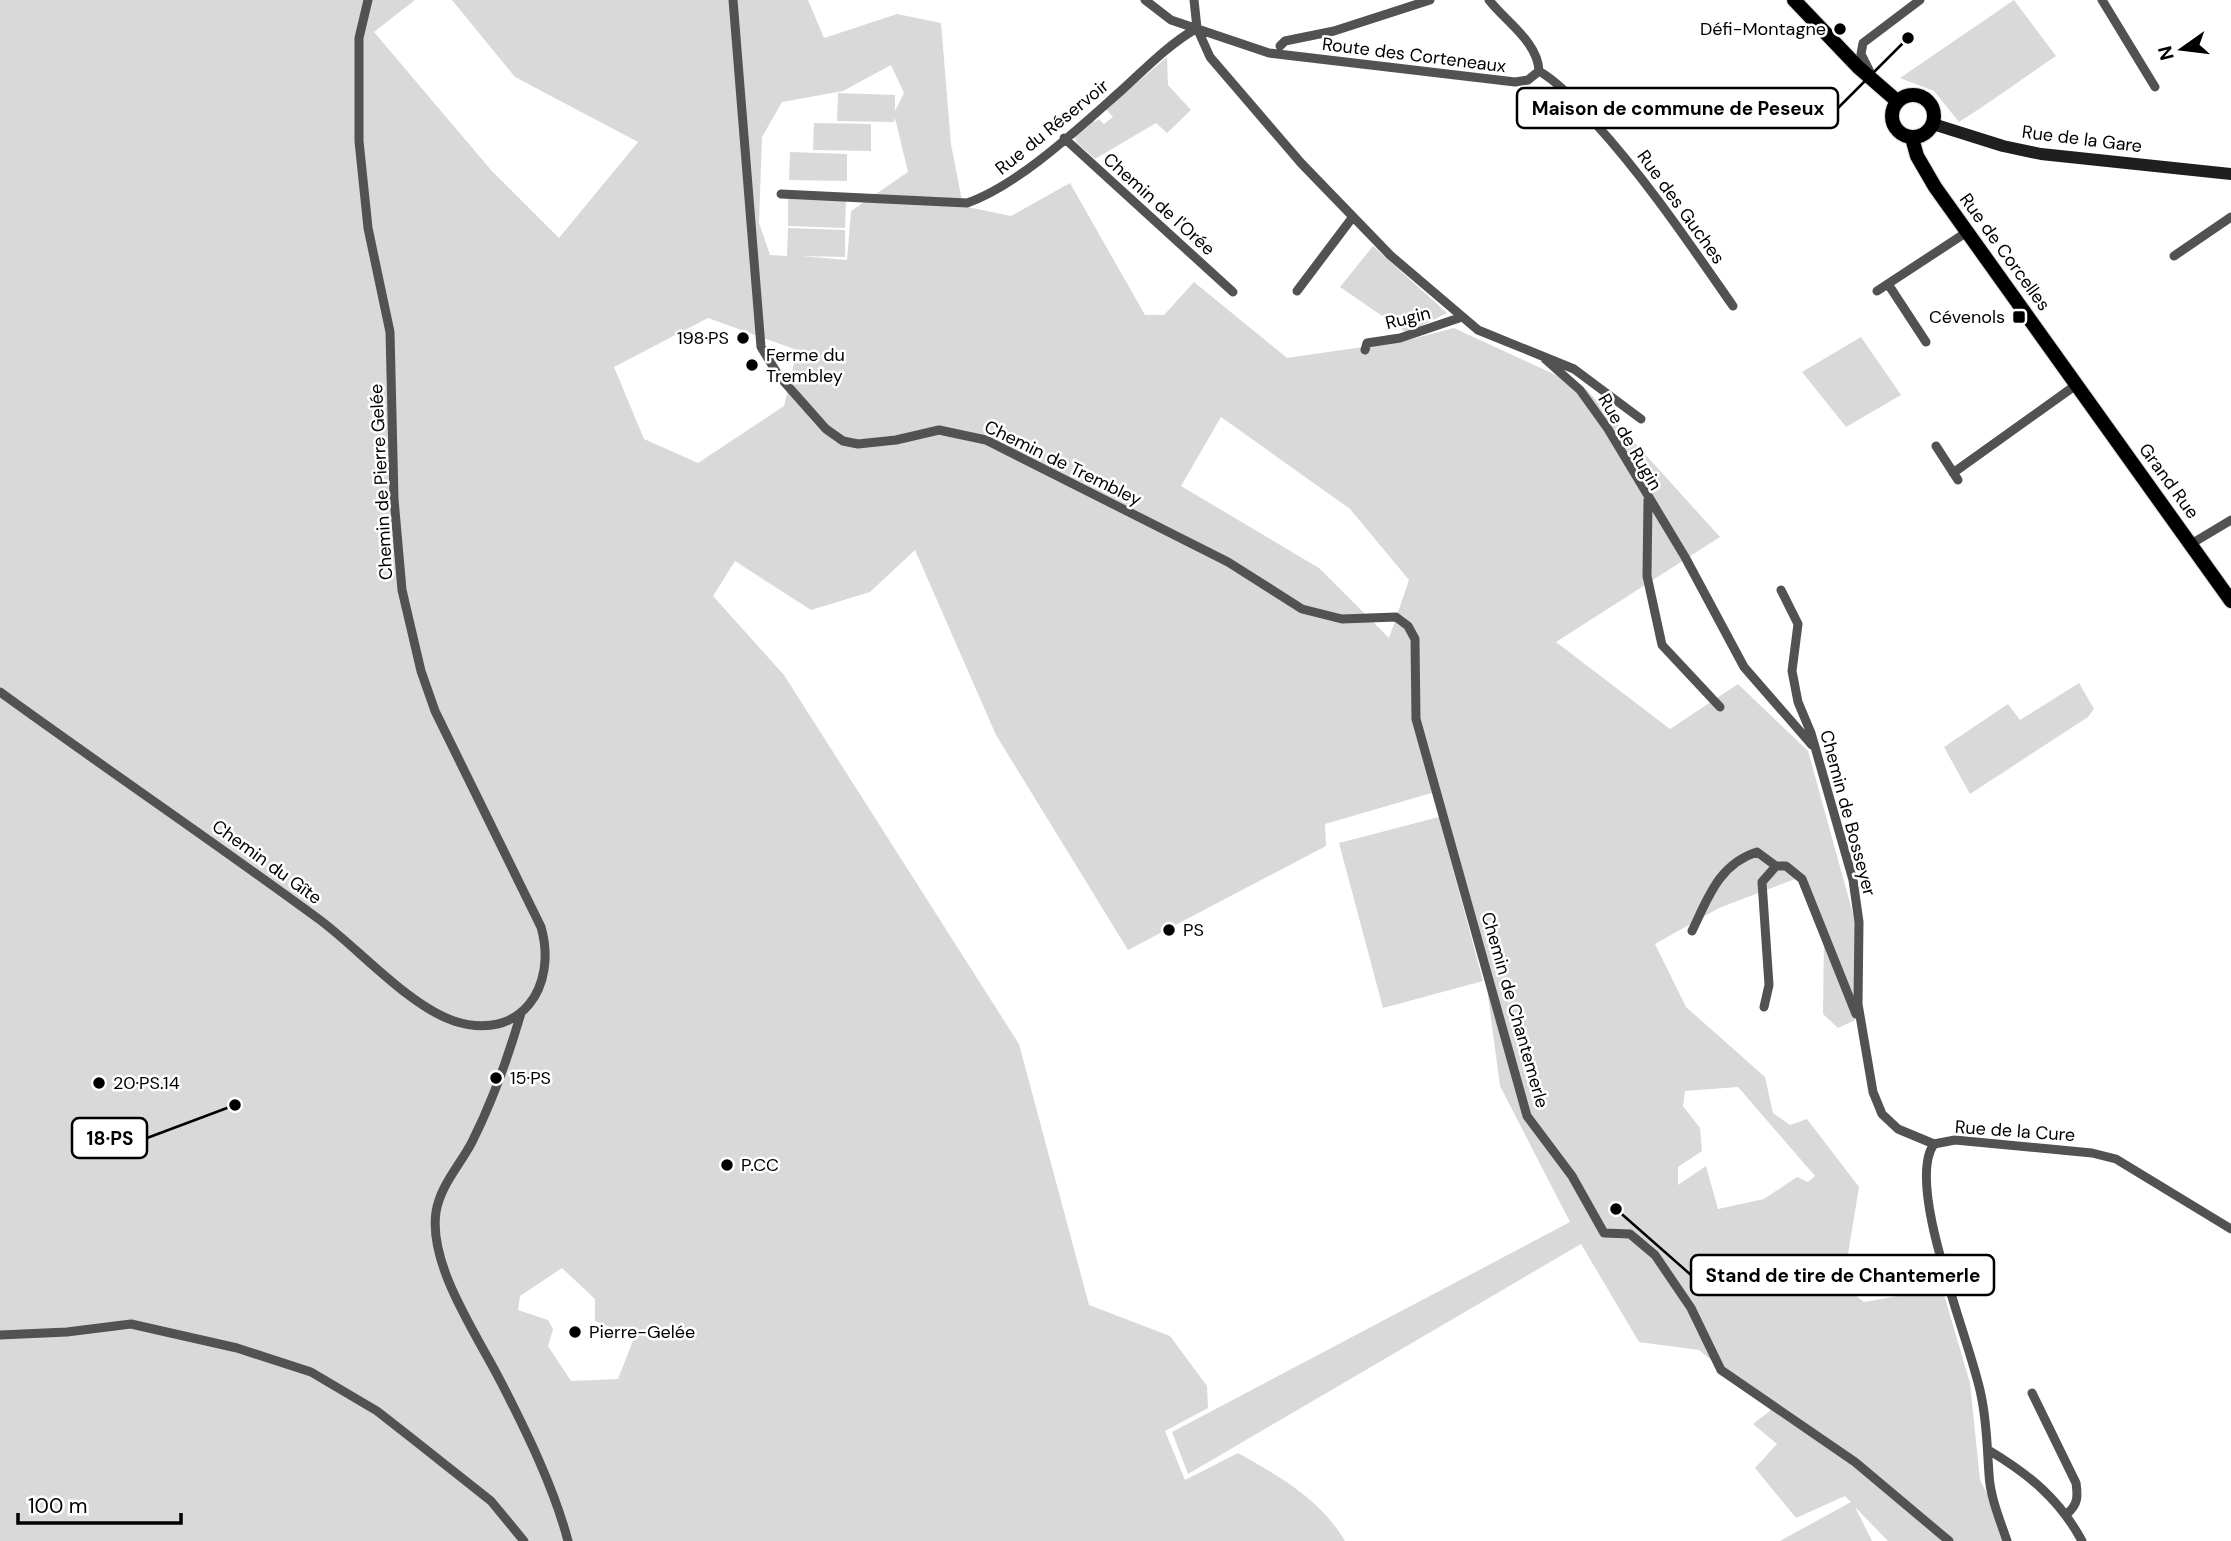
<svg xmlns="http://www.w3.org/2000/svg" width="2231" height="1541" viewBox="0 0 2231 1541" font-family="'DM Sans',sans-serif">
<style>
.green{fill:#d9d9d9;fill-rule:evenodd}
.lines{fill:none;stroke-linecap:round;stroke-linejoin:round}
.primary-casing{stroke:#dbdbdb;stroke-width:16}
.street{stroke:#525252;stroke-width:9}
.secondary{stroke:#1f1f1f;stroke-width:12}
.primary{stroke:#000;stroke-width:14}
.poi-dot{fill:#000;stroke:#fff;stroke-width:2.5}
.labels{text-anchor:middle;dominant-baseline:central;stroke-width:5;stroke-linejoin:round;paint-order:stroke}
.poi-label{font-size:18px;fill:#000;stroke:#fff;text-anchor:start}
.street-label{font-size:18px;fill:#000;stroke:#fff}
.leader{fill:none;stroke:#000;stroke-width:2.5}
.callout-dot{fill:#000;stroke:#fff;stroke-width:2.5}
.callout{fill:#fff;stroke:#000;stroke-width:2.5}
.callout-label{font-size:19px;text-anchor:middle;font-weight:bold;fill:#000}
</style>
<rect width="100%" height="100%" fill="#fff"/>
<path class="green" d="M0 0H415L374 32 491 170 559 238 638 142 515 77 452 0H808L824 38 897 14 941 23 951 144 963 206 1011 216 1070 183 1145 315H1164L1194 282 1287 358 1404 341 1454 328 1586 389 1720 537 1556 642 1670 729 1738 684 1808 751 1855 921V1020L1838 1028 1823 1014 1824 935 1798 878 1719 908 1655 944 1686 1007 1765 1077 1773 1113 1790 1125 1807 1119 1859 1187 1848 1254 1851 1292 1864 1302 1942 1288 1970 1383 1980 1480 2011 1541H1888L1855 1507 1872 1541H1780L1851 1502 1845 1496 1796 1518 1755 1468 1777 1444 1753 1424 1771 1410 1699 1350 1639 1342 1581 1244 1188 1474 1172 1432 1570 1222 1500 1086 1486 981 1435 792 1325 824 1326 846 1128 950 996 735 915 550 870 592 811 610 735 561 713 596 784 675 1019 1044 1089 1305 1170 1336 1207 1386 1208 1408 1165 1431 1185 1480 1238 1453C1280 1477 1320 1499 1345 1541H0ZM891 65 904 93 895 111V95L838 93 837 121 894 122 895 118 908 172 851 211 847 260 801 256 845 257V230L788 228 787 256 770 255 759 223 762 137 782 102 843 91ZM708 318 797 350 784 406 698 463 644 439 614 367ZM1221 417 1350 509 1409 580 1389 638 1319 568 1181 486ZM1738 1087 1815 1176 1808 1182 1797 1177 1764 1199 1718 1209 1706 1166 1678 1185V1167L1702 1151 1700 1128 1683 1106 1685 1091ZM562 1268 595 1299V1321L634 1338 618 1379 571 1381 548 1346 553 1329 548 1320 518 1310 520 1296Z
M2014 0 2056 56C2023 78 1993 101 1959 122L1934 91 1900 78Z
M1167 57 1168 85 1191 110 1167 133 1156 123 1095 159 1077 143 1074 135 1093 120 1095 122 1099 119 1104 124 1113 117 1106 109Z
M814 123 871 124V151L813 150Z
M790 152 847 154V181L789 180Z
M788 199 846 200 845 228 788 226Z
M1373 246 1447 313 1407 333 1340 287Z
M1861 337 1901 395 1846 427 1802 372Z
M2079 683 2094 709 2088 717 1970 794 1944 747 2008 704 2020 720Z
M1439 817 1483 981 1383 1008 1339 843Z"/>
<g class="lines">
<g class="primary-casing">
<path id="primary" d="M1794 0 1858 67 1897 101
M1892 116a21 21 0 1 1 42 0a21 21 0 1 1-42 0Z
M1912 138 1917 156 1935 187 2231 601"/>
</g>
<path class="street" d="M733 0 761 347 779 376 810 411 826 429 843 441 858 444 896 440 939 430 986 440 1228 562 1302 609 1342 619 1396 617 1408 626 1415 639 1416 719 1527 1116 1572 1176 1604 1233 1630 1234 1655 1255 1691 1308 1721 1370 1855 1462 1949 1541
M1145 0 1171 20 1269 53 1515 82 1528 80 1539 71
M1194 0 1197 28 1210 57 1301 163 1390 255 1478 330 1574 369 1641 419
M1489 0C1506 22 1538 42 1539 71
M2102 0 2155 87
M1280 46 1285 41 1334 31 1430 0
M1539 71C1561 84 1577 104 1594 122 1646 179 1689 243 1733 306
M1870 72 1861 54 1863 43 1920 0
M1064 138 1233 292
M781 194 967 203C1019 185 1081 126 1123 89 1147 67 1168 45 1197 28
M2174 256 2231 217
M1888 284 1926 342
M1297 291 1352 218
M1877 291 1967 232
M1365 350 1367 343 1400 338 1462 317
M1545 359 1580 390 1608 429 1685 557 1744 667 1812 745
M1936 446 1958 480
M1953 473 2076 385
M1648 500 1647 576 1662 645 1720 707
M2191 544 2231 520
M1781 590 1798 624 1792 671 1798 702 1811 733 1853 880 1859 922 1858 1004 1873 1092 1882 1114 1898 1129 1934 1144
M0 692C106 769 214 842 320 920 359 949 409 1006 454 1021 521 1043 558 986 541 927L435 711 421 671 402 590 394 499 390 332 368 228 359 141V38L368 0
M1692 931C1708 898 1719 864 1757 852L1776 866
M1764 1007 1769 985 1762 882 1776 866H1786L1802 879 1856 1014
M521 1013C508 1058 493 1100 472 1142 460 1165 440 1186 436 1212 428 1266 479 1338 502 1384 527 1433 554 1488 568 1541
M1934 1144C1904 1185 1971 1342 1981 1395 1987 1422 1987 1448 1989 1474 1990 1497 2000 1520 2007 1541
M1934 1144 1955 1140 2092 1153 2116 1159 2231 1229
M0 1335 67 1332 131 1324 237 1348 311 1372 377 1411 414 1440 491 1501 524 1541
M2032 1393 2076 1483C2078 1497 2078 1504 2067 1514
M1990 1451C2030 1475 2060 1500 2082 1541"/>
<path class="secondary" d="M1933 124 2003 146 2041 154 2231 174"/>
<use href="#primary" class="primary"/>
</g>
<g class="poi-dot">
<circle cx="1840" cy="29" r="7"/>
<rect x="2012" y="310" width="14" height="14" rx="3.5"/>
<circle cx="743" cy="338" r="7"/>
<circle cx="752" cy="365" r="7"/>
<circle cx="1169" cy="930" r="7"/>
<circle cx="496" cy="1078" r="7"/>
<circle cx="99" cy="1083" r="7"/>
<circle cx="727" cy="1165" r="7"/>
<circle cx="575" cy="1332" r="7"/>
</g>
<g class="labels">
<g class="poi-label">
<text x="1826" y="29" text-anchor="end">Défi-Montagne</text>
<text x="2005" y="317" text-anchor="end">Cévenols</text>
<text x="729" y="338" text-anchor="end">198·PS</text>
<text x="766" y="355">Ferme du<tspan x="766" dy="21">Trembley</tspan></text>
<text x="1183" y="930">PS</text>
<text x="510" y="1078">15·PS</text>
<text x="113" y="1083">20·PS.14</text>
<text x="741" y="1165">P.CC</text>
<text x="589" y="1332">Pierre-Gelée</text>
</g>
<g class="street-label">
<text transform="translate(1414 55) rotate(7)">Route des Corteneaux</text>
<text transform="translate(1052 127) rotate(-39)">Rue du Réservoir</text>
<text transform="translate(2082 139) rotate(7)">Rue de la Gare</text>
<text transform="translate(1159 204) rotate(42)">Chemin de l'Orée</text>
<text transform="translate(1681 207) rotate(54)">Rue des Guches</text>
<text transform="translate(2005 252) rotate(54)">Rue de Corcelles</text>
<text transform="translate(1408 318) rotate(-14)">Rugin</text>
<text transform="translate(1630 442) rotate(60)">Rue de Rugin</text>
<text transform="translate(1063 463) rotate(26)">Chemin de Trembley</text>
<text transform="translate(2169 481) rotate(54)">Grand Rue</text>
<text transform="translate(381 482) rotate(-93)">Chemin de Pierre Gelée</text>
<text transform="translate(1848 813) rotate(75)">Chemin de Bosseyer</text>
<text transform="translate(267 862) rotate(36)">Chemin du Gîte</text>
<text transform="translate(1515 1010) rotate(74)">Chemin de Chantemerle</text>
<text transform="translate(2015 1131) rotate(4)">Rue de la Cure</text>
</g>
</g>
<path class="leader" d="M1908 38L1838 108M235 1105L147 1138M1616 1209L1691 1275"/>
<g class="callout-dot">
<circle cx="1908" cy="38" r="7"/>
<circle cx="235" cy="1105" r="7"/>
<circle cx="1616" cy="1209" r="7"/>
</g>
<g class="callout">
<rect x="1517" y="88" width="321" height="40" rx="7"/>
<rect x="72" y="1118" width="75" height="40" rx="7"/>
<rect x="1691" y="1255" width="303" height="40" rx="7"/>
</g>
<g class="callout-label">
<text x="1678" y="115">Maison de commune de Peseux</text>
<text x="110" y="1145">18·PS</text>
<text x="1843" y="1282">Stand de tire de Chantemerle</text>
</g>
<g transform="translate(2182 49) rotate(256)" stroke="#ffffff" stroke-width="5" paint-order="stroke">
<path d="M0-5L12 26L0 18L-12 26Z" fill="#000000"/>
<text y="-10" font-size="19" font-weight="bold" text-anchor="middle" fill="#000000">N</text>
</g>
<path d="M18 1513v10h163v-10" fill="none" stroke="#000000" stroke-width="3.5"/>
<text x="28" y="1513" font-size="21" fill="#000000" stroke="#ffffff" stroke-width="5" paint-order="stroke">100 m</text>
</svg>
